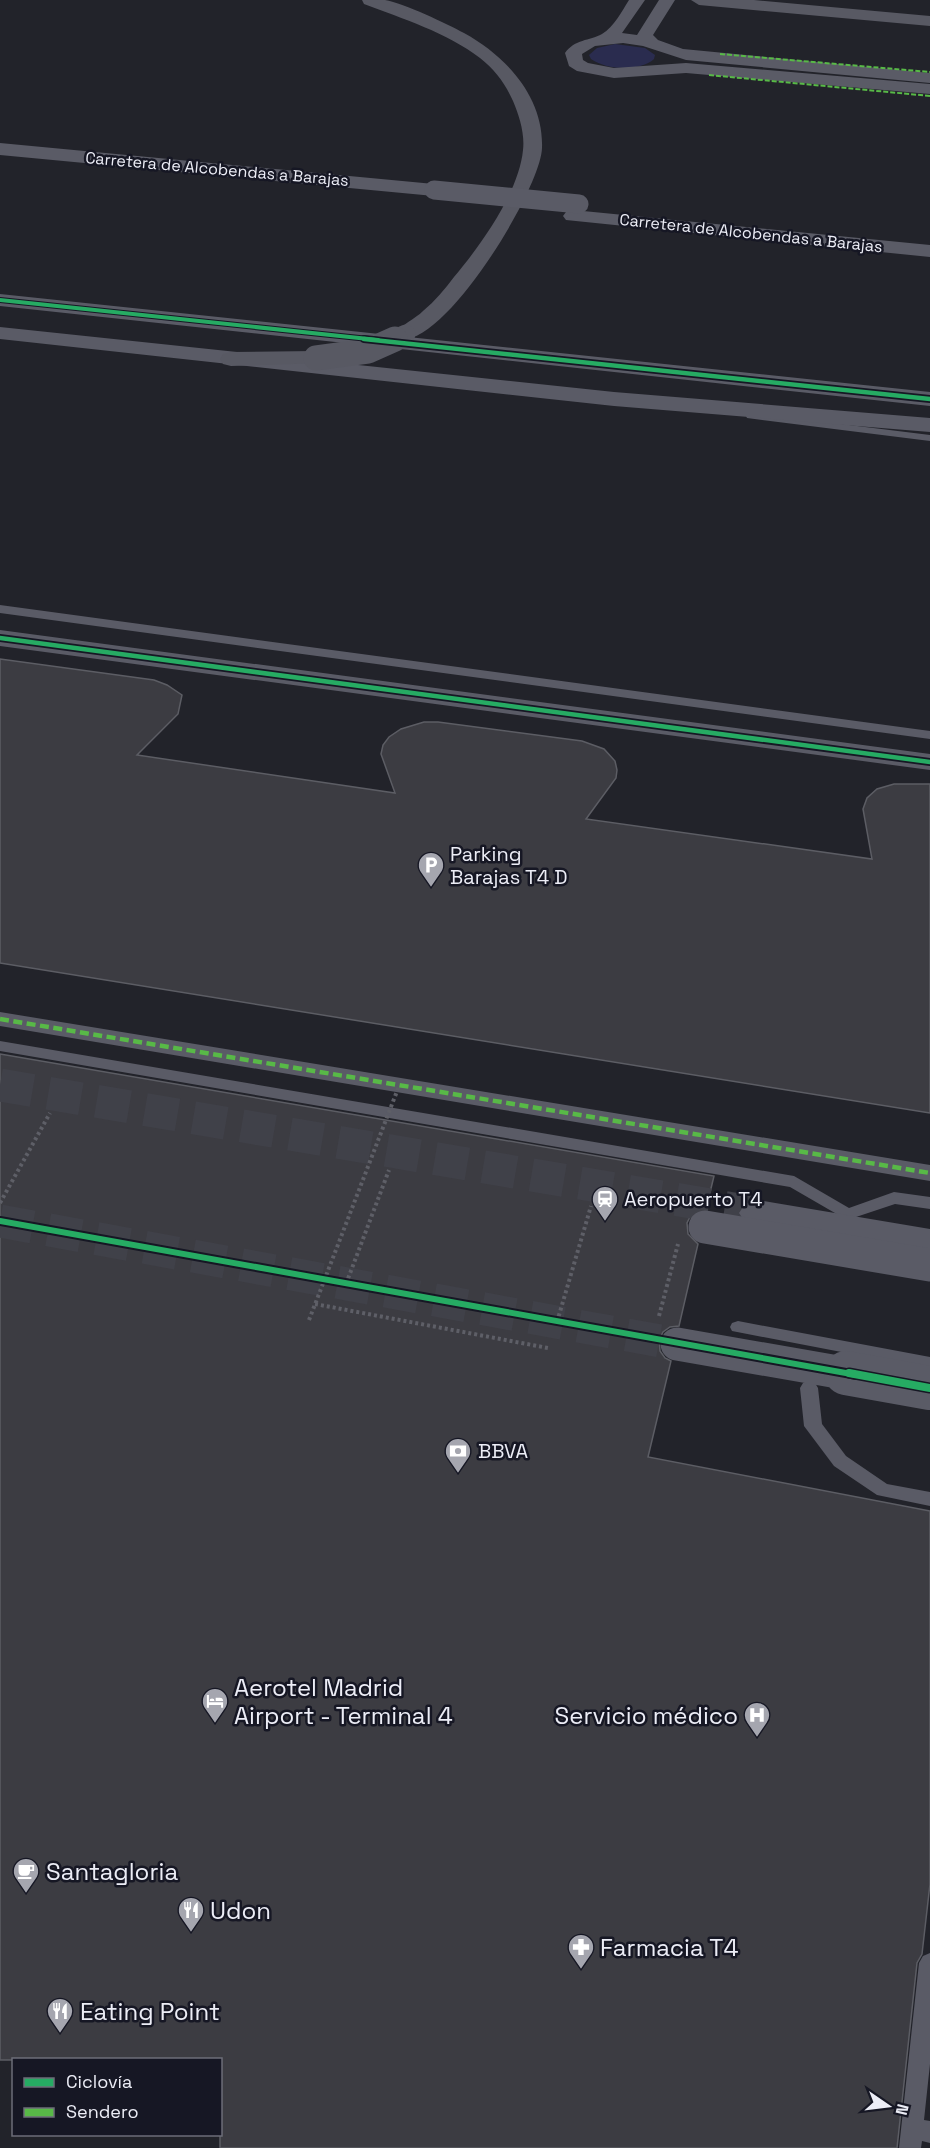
<svg xmlns="http://www.w3.org/2000/svg" width="930" height="2148" viewBox="0 0 930 2148" font-family="'Space Grotesk',sans-serif">
<style>
.green{fill:#2a2c4f}
.building{fill:#3c3c42;stroke:#5c5d64;stroke-width:1.5}
.lines{fill:none;stroke-linecap:round;stroke-linejoin:round}
.tertiary-tunnel{stroke:#404149;stroke-width:33;stroke-dasharray:33 16;stroke-linecap:butt}
.path{stroke:#5e5f67;stroke-width:4;stroke-dasharray:3 3;stroke-linecap:butt}
.service{fill:#5a5b66;fill-rule:evenodd}
.pedestrian{fill:#5a5b66;fill-rule:evenodd}
.minor{fill:#5a5b66;fill-rule:evenodd}
.tertiary{fill:#5a5b66;fill-rule:evenodd}
.motorway{fill:#585963;fill-rule:evenodd}
.path-bridge{stroke:#5e5f67;stroke-width:4;stroke-dasharray:3 3;stroke-linecap:butt}
.tertiary-bridge-far2{stroke:#5a5b66;stroke-width:19}
.tertiary-bridge-far1{stroke:#5a5b66;stroke-width:33}
.tertiary-bridge{stroke:#5a5b66;stroke-width:44}
.motorway-bridge-far1{stroke:#585963;stroke-width:19}
.motorway-bridge{stroke:#585963;stroke-width:25}
.quiet-far1{stroke:#58b947;stroke-width:2;stroke-dasharray:5 2;stroke-linecap:butt}
.quiet{stroke:#58b947;stroke-width:4.5;stroke-dasharray:9 4.5;stroke-linecap:butt}
.cycleway-far3-casing{stroke:#161724;stroke-width:6}
.cycleway-far2-casing{stroke:#161724;stroke-width:8}
.cycleway-far1-casing{stroke:#161724;stroke-width:10}
.cycleway-casing{stroke:#161724;stroke-width:11}
.cycleway-far3{stroke:#26ab63;stroke-width:4}
.cycleway-far2{stroke:#26ab63;stroke-width:4.5}
.cycleway-far1{stroke:#26ab63;stroke-width:6}
.cycleway{stroke:#26ab63;stroke-width:8}
.labels{text-anchor:middle;dominant-baseline:central;stroke-width:5;stroke-linejoin:round;paint-order:stroke}
.far-street-label{font-size:16px;fill:#ecedf6;stroke:#161724}
.poi-label{font-size:20px;fill:#ecedf6;stroke:#161724;text-anchor:start}
.near-poi-label{font-size:24px;fill:#ecedf6;stroke:#161724;text-anchor:start}
</style>
<rect width="100%" height="100%" fill="#22232a"/>
<path class="green" d="M615 44 645 48 655 55 654 59C640 72 606 70 591 59L589 55 597 48Z"/>
<path class="building" d="M0 659 154 680 167 685 182 695 178 714 137 755 395 793 381 754 383 745 389 737 401 729 424 722H438L582 741 604 749 615 761 617 770 616 778 586 819 872 859 863 809 867 798 877 789 894 784H930V1113L0 963Z
M0 1054 714 1176 706 1209 698 1210 691 1215 687 1223 688 1234 698 1244 679 1326 670 1327 663 1332 659 1340 660 1351 665 1358 671 1361 648 1457 930 1511V1884L922 1954 917 1963 897 2148H220V2060H0Z"/>
<g class="lines">
<path class="tertiary-tunnel" d="M0 1085 757 1213
M0 1221 677 1344"/>
<path class="path" d="M315 1304 548 1348"/>
<path class="service" d="M751 413 930 435V441L747 418 746 416Z
M0 605 930 731V739L0 613Z
M0 1041 794 1176 849 1208 894 1192 930 1197V1209L895 1204 847 1220 790 1187 0 1051Z
M738 1321 930 1357V1369L732 1331 730 1327 732 1323Z
M809 1381 815 1383 818 1388 822 1424 846 1456 887 1484 930 1492V1506L877 1495 834 1466 804 1426 800 1388 803 1383Z
M930 1953V2064L924 2120 930 2121V2143L922 2141 921 2148H899L919 1963 923 1956Z"/>
<path class="pedestrian" d="M0 1012 930 1165V1181L0 1026Z"/>
<path class="minor" d="M629 0H645L622 33 637 35 659 0H675L653 35 658 40 683 49 930 73V83L686 60 643 46 623 43 595 46 582 54 583 60 588 63 614 68 686 63 930 84V94L686 73 614 78 577 71 569 66 565 53C575 39 589 41 602 34 614 27 622 11 629 0Z"/>
<path class="tertiary" d="M0 143 434 184 441 186 444 190 441 194 434 196 0 155Z
M573 210 930 245V257L566 220 563 216 566 212Z
M0 294 930 392V406L0 306Z
M0 327 614 392 930 418V432L614 406 0 339Z
M0 630 930 754V770L0 646Z
M757 1200 930 1229V1255L745 1222 739 1213 745 1204Z"/>
<path class="motorway" d="M362 0C369 0 377 0 385 0 404 3 447 24 464 33 506 56 544 97 542 148 541 189 443 350 398 339L395 334C402 324 415 319 423 311 435 301 445 289 454 277 481 245 519 192 523 150 525 134 519 115 513 101 505 83 495 70 480 58 446 32 403 19 364 4Z
M691 0H754L930 16V26L699 5Z
M316 351 324 353 327 358 324 363 231 366 223 364 220 359 223 354 231 352Z"/>
<path class="path-bridge" d="M0 1203 50 1113
M346 1284 389 1170
M659 1316 678 1244
M309 1320 399 1086
M557 1322 591 1206"/>
<path class="tertiary-bridge-far2" d="M434 190 579 204"/>
<path class="tertiary-bridge-far1" d="M705 1227 930 1265
M677 1344 855 1375"/>
<path class="tertiary-bridge" d="M846 1373 930 1388"/>
<path class="motorway-bridge-far1" d="M392 340 406 334"/>
<path class="motorway-bridge" d="M316 358 368 351 395 339"/>
<path class="quiet-far1" d="M720 54 930 72
M709 75 930 96"/>
<path class="quiet" d="M0 1019 930 1173"/>
<g class="cycleway-far3-casing">
<path id="cycleway-far3" d="M0 300 378 340"/>
</g>
<g class="cycleway-far2-casing">
<path id="cycleway-far2" d="M364 339 930 399
M0 638 930 762"/>
</g>
<g class="cycleway-far1-casing">
<path id="cycleway-far1" d="M0 1221 857 1375"/>
</g>
<g class="cycleway-casing">
<path id="cycleway" d="M849 1373 930 1388"/>
</g>
<use href="#cycleway-far3" class="cycleway-far3"/>
<use href="#cycleway-far2" class="cycleway-far2"/>
<use href="#cycleway-far1" class="cycleway-far1"/>
<use href="#cycleway" class="cycleway"/>
</g>
<defs>
<g id="parking-pin" transform="scale(1.35)"><path d="M0 17L-7.5 6A9.5 9.5 0 1 1 7.5 6Z" fill="#a5a6af" stroke="#161724"/><path d="M-3.5-5.5H1a3.5 3.5 0 0 1 0 7H-1V5.5H-3.5ZM-1-3.4V-.6H.8a1.4 1.4 0 0 0 0-2.8Z" fill="#fff"/></g>
<g id="station-pin" transform="scale(1.35)"><path d="M0 17L-7.5 6A9.5 9.5 0 1 1 7.5 6Z" fill="#a5a6af" stroke="#161724"/><path d="M-3-6H3Q5-6 5-4V2Q5 4 3 4L4.5 6H3L1.5 4h-3L-3 6H-4.5L-3 4Q-5 4-5 2V-4Q-5-6-3-6ZM-3.5-4v3h7v-3ZM-3.5 1v1.5H-2V1ZM2 1v1.5H3.5V1Z" fill="#fff"/></g>
<g id="bank-pin" transform="scale(1.35)"><path d="M0 17L-7.5 6A9.5 9.5 0 1 1 7.5 6Z" fill="#a5a6af" stroke="#161724"/><path d="M-6-4H6V4H-6ZM0-2.3a2.3 2.3 0 1 0 0 4.6a2.3 2.3 0 1 0 0-4.6Z" fill="#fff"/></g>
<g id="hotel-pin" transform="scale(1.35)"><path d="M0 17L-7.5 6A9.5 9.5 0 1 1 7.5 6Z" fill="#a5a6af" stroke="#161724"/><path d="M-6-4.5h1.5V1H6V5H4.5V3h-9V5H-6ZM-4 0a1.8 1.8 0 1 1 3.6 0ZM.5 0V-2.5h3Q6-2.5 6 0Z" fill="#fff"/></g>
<g id="hospital-pin" transform="scale(1.35)"><path d="M0 17L-7.5 6A9.5 9.5 0 1 1 7.5 6Z" fill="#a5a6af" stroke="#161724"/><path d="M-5-5h3v3.5h4V-5h3V5h-3V1.5h-4V5h-3Z" fill="#fff"/></g>
<g id="cafe-pin" transform="scale(1.35)"><path d="M0 17L-7.5 6A9.5 9.5 0 1 1 7.5 6Z" fill="#a5a6af" stroke="#161724"/><path d="M-5.5-4.5H6V0H3Q3 3.5 0 3.5H-2.5Q-5.5 3.5-5.5 0ZM3-3.2v2h1.7v-2ZM-6 4.5H4V6H-6Z" fill="#fff"/></g>
<g id="restaurant-pin" transform="scale(1.35)"><path d="M0 17L-7.5 6A9.5 9.5 0 1 1 7.5 6Z" fill="#a5a6af" stroke="#161724"/><path d="M-5-6h1v4h1v-4h1v4h1v-4h1v5L-1.5 .5V6h-2V.5L-5-1ZM5-6V6H3V1.5H1.5Q1.5-4 5-6Z" fill="#fff"/></g>
<g id="pharmacy-pin" transform="scale(1.35)"><path d="M0 17L-7.5 6A9.5 9.5 0 1 1 7.5 6Z" fill="#a5a6af" stroke="#161724"/><path d="M-2-6h4v4h4v4h-4v4h-4v-4h-4v-4h4Z" fill="#fff"/></g>
</defs>
<g fill-rule="evenodd">
<use href="#parking-pin" x="431" y="865"/>
<use href="#station-pin" x="605" y="1199"/>
<use href="#bank-pin" x="458" y="1451"/>
<use href="#hotel-pin" x="215" y="1701"/>
<use href="#hospital-pin" x="757" y="1715"/>
<use href="#cafe-pin" x="26" y="1871"/>
<use href="#restaurant-pin" x="191" y="1910"/>
<use href="#pharmacy-pin" x="581" y="1947"/>
<use href="#restaurant-pin" x="60" y="2011"/>
</g>
<g class="labels">
<g class="far-street-label">
<text transform="translate(217 169) rotate(5)">Carretera de Alcobendas a Barajas</text>
<text transform="translate(751 233) rotate(6)">Carretera de Alcobendas a Barajas</text>
</g>
<g class="poi-label">
<text x="450" y="854">Parking<tspan x="450" dy="23">Barajas T4 D</tspan></text>
<text x="624" y="1199">Aeropuerto T4</text>
<text x="478" y="1451">BBVA</text>
</g>
<g class="near-poi-label">
<text x="234" y="1687">Aerotel Madrid<tspan x="234" dy="28">Airport - Terminal 4</tspan></text>
<text x="738" y="1715" text-anchor="end">Servicio médico</text>
<text x="46" y="1871">Santagloria</text>
<text x="210" y="1910">Udon</text>
<text x="600" y="1947">Farmacia T4</text>
<text x="80" y="2011">Eating Point</text>
</g>
</g>
<rect x="12" y="2058" width="210" height="78" fill="#161724" stroke="#6c6d78" stroke-width="1.5"/>
<rect x="24" y="2078" width="30" height="9" fill="#26ab63" stroke="#6c6d78" stroke-width="1.5"/>
<text x="66" y="2088" font-size="18" fill="#ecedf6">Ciclovía</text>
<rect x="24" y="2108" width="30" height="9" fill="#58b947" stroke="#6c6d78" stroke-width="1.5"/>
<text x="66" y="2118" font-size="18" fill="#ecedf6">Sendero</text>
<g transform="translate(888 2106) rotate(104)" stroke="#161724" stroke-width="4.5" paint-order="stroke">
<path d="M0-4.5L10 22L0 15L-10 22Z" fill="#ecedf6"/>
<text y="-9" font-size="16" font-weight="bold" text-anchor="middle" fill="#ecedf6">N</text>
</g>
</svg>
